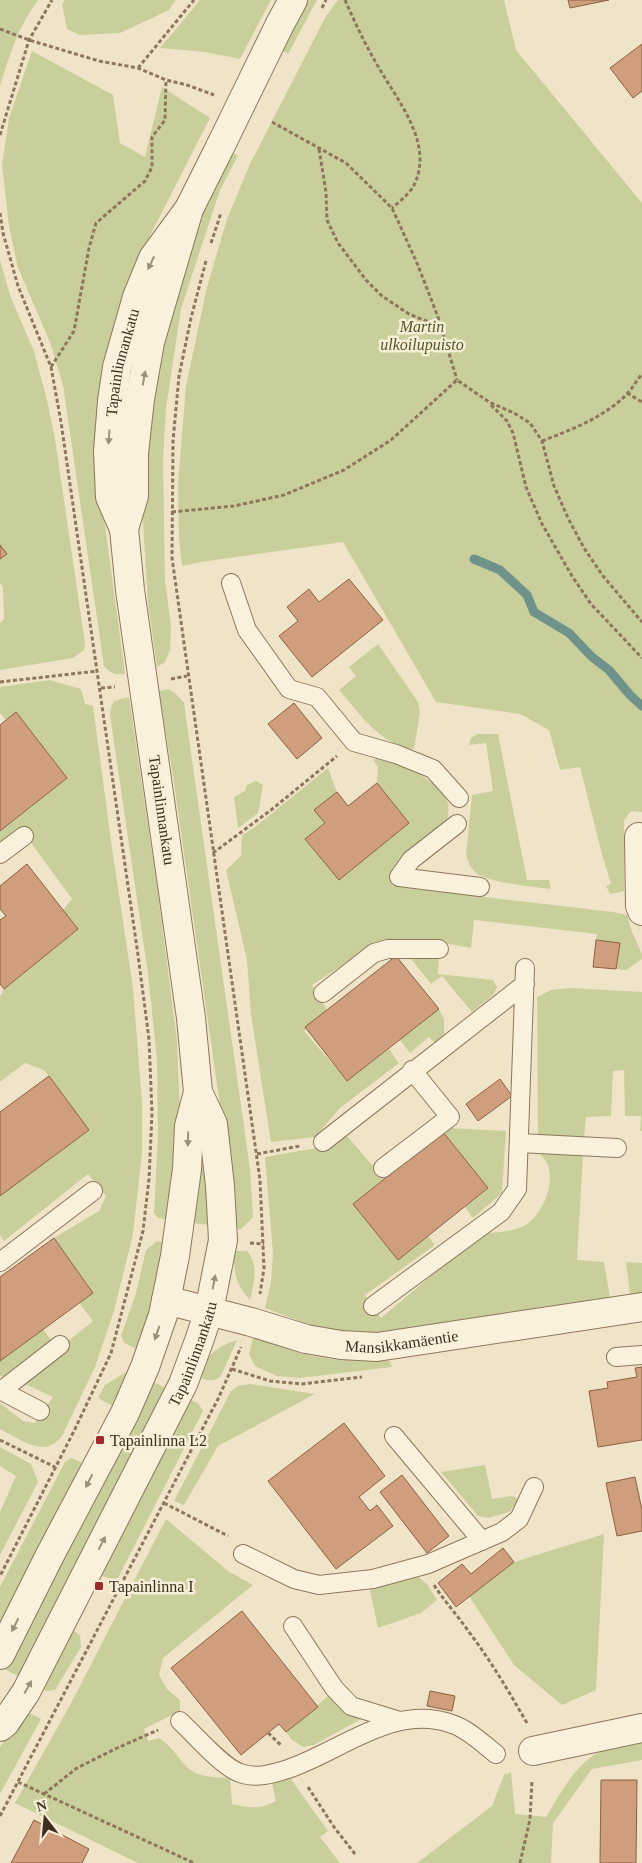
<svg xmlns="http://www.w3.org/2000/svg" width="642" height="1863" viewBox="0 0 642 1863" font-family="'Times New Roman',serif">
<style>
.green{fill:#c9cf9b}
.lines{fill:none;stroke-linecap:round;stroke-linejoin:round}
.stream{stroke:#6f938a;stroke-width:9}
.building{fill:#cf9f7d;stroke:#8d5f41}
.service-casing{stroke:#8d765c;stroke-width:20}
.minor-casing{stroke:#8d765c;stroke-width:30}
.tertiary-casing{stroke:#8d765c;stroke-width:30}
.path{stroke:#8d765c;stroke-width:3;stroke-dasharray:4 2.5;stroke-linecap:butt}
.service{stroke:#faf1dc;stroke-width:18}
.minor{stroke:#faf1dc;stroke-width:28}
.tertiary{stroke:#faf1dc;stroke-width:28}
.tertiary-bridge-casing{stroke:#8d765c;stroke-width:30;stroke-linecap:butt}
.tertiary-bridge{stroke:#faf1dc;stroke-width:28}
.oneway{fill:#9c907e}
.poi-dot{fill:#9e2a2b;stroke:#f7eed8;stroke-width:2}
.labels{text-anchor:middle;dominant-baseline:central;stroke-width:5;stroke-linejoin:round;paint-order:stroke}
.park-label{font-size:16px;font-style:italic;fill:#4d5a26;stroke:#f7eed8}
.street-label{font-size:16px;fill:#3d2e20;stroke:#f7eed8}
.poi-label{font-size:16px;fill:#3d2e20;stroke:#f7eed8;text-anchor:start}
</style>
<rect width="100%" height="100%" fill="#f0e4c8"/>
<path class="green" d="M0 0H38C19 25 9 56 0 86Z
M65 0H176L169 10 120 33 80 35 67 29 62 4Z
M200 0H271L240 59 205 52 160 48Z
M308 0H317L288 54 283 51Z
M338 0H504L516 50 642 203V812L631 811 624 820V891L610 894 606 886 611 884 603 858 580 767 560 770 549 730 520 714 436 702 343 542 201 562 182 566 179 539 178 484 186 386 207 287 227 219 250 164 326 16Z
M32 51 113 95 120 143 145 157 162 87 210 118 135 265 99 480 125 674C116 675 110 674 104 666L63 385 50 342 18 268 9 226 2 165 9 118Z
M230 151 238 156 220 190 181 309 166 408 163 459 165 580 171 627 170 650 165 662 157 667 148 603 143 523 144 455 156 365 192 236Z
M0 260 11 298 34 351 47 400 55 439 85 643 84 650 73 658 0 670V623L4 619 3 587 0 583V559L7 554 0 545Z
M378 644 418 702 420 712 414 749C380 745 360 714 339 690L356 676 349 667Z
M50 680 81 689 85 704 93 706 111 841 133 988 142 1102V1153L133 1234 114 1311 95 1367 63 1434C47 1461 20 1439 0 1429V1403L23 1421 35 1423 53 1397 25 1384 69 1348 66 1343 93 1321 79 1303 93 1292 54 1238 99 1211 106 1196 88 1174 4 1241 0 1235V1196L89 1130 44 1070 25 1063 0 1082V997L4 989 78 929 63 910 72 899 21 829 0 844V831L67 778 16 713 6 720 0 713V687Z
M169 689 176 694 184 703 250 1169 253 1217 241 1229 232 1230 224 1134 173 776 159 691Z
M129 697 157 886 177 1040 180 1114 172 1221 158 1218 154 1213 158 1134 157 1060 148 974 110 715 111 708 114 701Z
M477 734H498L527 880H549L551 889C534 887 487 883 475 872 470 867 468 862 466 855L472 795 493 791 486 743 469 745 471 738Z
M377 757C400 765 438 777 448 803 449 808 448 817 447 822L394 868 392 886 613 912 627 915 632 932 642 954V959L626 970 616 969 620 943 596 940 597 934 474 920 471 948 439 942 380 941 312 985 327 1010 304 1031 347 1081 389 1049 399 1063 340 1108 315 1137 271 1142 251 1015 247 960 226 870 241 856 242 835 255 827 328 768 337 792 315 810 325 823 306 839 339 880 409 823 377 783 378 767 374 761Z
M256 781 263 785 258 813 238 828 234 797 245 791 247 785Z
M408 955 439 956 438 974 493 980 497 987 494 994 472 1012 442 976 431 984Z
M570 988 642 992V1131H640L641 1116H625L624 1070 613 1071 611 1116 586 1117 584 1137 538 1136 537 997 551 990Z
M439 1009 444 1020V1035L435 1043 429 1037 410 1053 400 1040Z
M200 1123 210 1225 191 1223Z
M449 1128 506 1131 502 1193 473 1218 465 1207 488 1188 443 1132Z
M347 1136 384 1179 353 1204 398 1259 428 1236 435 1245 365 1295 381 1318 482 1233C496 1233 511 1232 524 1226 542 1216 555 1185 548 1165 546 1161 542 1156 539 1152L583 1155 577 1260 604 1262 610 1298 401 1330C375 1333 349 1335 324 1328 304 1324 284 1315 265 1308L271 1282 273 1254 265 1157 329 1146Z
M157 1241 168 1243 166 1255 139 1350 124 1343 121 1336 136 1293 146 1250Z
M234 1251H247C259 1265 254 1283 250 1300 236 1285 233 1271 234 1251Z
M626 1262 642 1263V1294L630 1295Z
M43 1329 54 1344 11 1377 0 1376V1361Z
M253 1338 308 1355 337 1360 390 1361 392 1367 300 1378 277 1376 255 1366 249 1354Z
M237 1340 221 1376C214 1383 207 1380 198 1377 208 1355 213 1348 237 1340Z
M128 1371 131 1373 116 1408 98 1398 105 1385Z
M151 1381 168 1389 20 1677 4 1669Z
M250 1384 315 1394 218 1446 184 1505 174 1501 231 1391 238 1386Z
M186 1398 198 1403 203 1411 116 1582 94 1572Z
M0 1447 31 1464 38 1482 0 1555V1512L16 1476 0 1466Z
M72 1458 86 1465 0 1633V1587L65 1462Z
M485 1465 492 1499 512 1496 517 1498V1502L509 1512 488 1518 478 1516 441 1472Z
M166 1519 228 1571 253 1585 163 1658 159 1675 167 1689 180 1700V1711L144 1729 148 1741 159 1738C172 1746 177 1757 187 1767 198 1778 216 1777 230 1778L232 1804C251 1808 258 1810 276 1801L272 1783 291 1779 328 1831 320 1837 340 1863H138L15 1803 69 1707Z
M604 1534 596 1690 562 1705 514 1665 469 1596 514 1562Z
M417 1576 427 1584 437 1600 421 1613 378 1628 369 1586Z
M68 1627 80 1635 81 1647 55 1690 47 1691 37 1687Z
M329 1695 361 1719 314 1745 303 1747 292 1740 286 1732Z
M26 1711 41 1719 0 1794V1747Z
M642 1742V1760L592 1769 553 1823 551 1863H417L492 1806 504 1775 511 1772 515 1814 546 1817C561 1793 576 1761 604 1750 616 1746 630 1745 642 1742Z"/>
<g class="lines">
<path class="stream" d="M474 559 500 570 527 595 534 612 569 633 592 657 609 670 630 695 642 706"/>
</g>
<path class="building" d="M568 0H609L570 8Z
M642 44V91L633 98 610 68Z
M0 545 7 554 0 559Z
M349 579 383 620 312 677 279 636 298 621 287 607 309 589 319 602Z
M294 703 322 738 297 759 268 724Z
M16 712 67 778 0 831V725Z
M377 783 409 823 339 880 305 839 325 823 314 810 337 792 348 806Z
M27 864 78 929 4 989 0 984V920L6 916 0 909V886Z
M596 940 620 943 616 969 593 967Z
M396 956 439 1009 347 1081 305 1027Z
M49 1076 89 1130 0 1196V1112Z
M500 1079 512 1096 478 1121 466 1104Z
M443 1132 488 1188 398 1260 353 1204Z
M54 1238 93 1293 0 1361V1277Z
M642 1367V1440L598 1447 589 1391 608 1388 607 1382 637 1377 635 1368Z
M344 1423 385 1476 359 1497 370 1511 377 1505 393 1526 336 1569 268 1481Z
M402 1475 449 1536 427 1553 380 1492Z
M635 1477 642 1510V1531L617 1536 606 1483Z
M503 1548 514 1562 456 1607 438 1583 462 1564 471 1574Z
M242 1611 318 1707 286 1732 279 1724 241 1755 171 1668Z
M430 1691 455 1696 452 1711 427 1706Z
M601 1780H637L636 1863H600Z
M34 1820 89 1849 82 1863H11Z"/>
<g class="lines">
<g class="service-casing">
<path id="service" d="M231 583 247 630 289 689 317 697 354 742 396 754 433 769 459 798
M457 824 411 860 399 877 480 887
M0 854 24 836
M323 993 374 953 388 949H439
M323 1142 525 984
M519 1143 617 1148
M383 1168 450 1117 412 1070
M0 1262 93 1191
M373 1306 501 1212 517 1189 525 968
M616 1357 642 1355
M0 1390 40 1411
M1 1391 60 1345
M394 1436 482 1541
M243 1554 294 1579 319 1585 373 1579 428 1564 502 1532 519 1519 534 1487
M293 1626 334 1688 351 1706 400 1721
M180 1721C194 1734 222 1767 240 1773 256 1779 272 1774 288 1769 341 1751 394 1703 452 1724 468 1729 483 1744 496 1754"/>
</g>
<g class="minor-casing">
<g id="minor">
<path d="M639 837 640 906 642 911"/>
<path id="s1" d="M166 1300 251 1322 306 1339 341 1345 377 1347 642 1307"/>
<path d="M533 1751 642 1728"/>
</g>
</g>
<g class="tertiary-casing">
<g id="tertiary">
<path d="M280 24 293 0"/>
<path d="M124 529 134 496V453L140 399 150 342 189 209 221 145"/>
<path d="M0 1655 50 1555 125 1413 145 1367 163 1315 175 1256 187 1169 189 1126 198 1092"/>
<path id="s2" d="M0 1727 5 1723 26 1692 183 1384 199 1341 209 1311 223 1240 220 1186 213 1124 198 1092 191 1018 130 590 124 529 110 497 108 451 112 401 117 367 137 297 153 258 189 209"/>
</g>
</g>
<path class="path" d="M345 0C355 23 366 46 379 68 398 101 433 143 415 183 411 193 399 202 392 208
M322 8 326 0
M0 29 29 40 99 61 138 68 166 80 187 85 214 95
M138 68 194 0
M272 122 346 163 392 208 417 263 438 317 457 380
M0 135 29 40 52 0
M319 149 326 192 327 220 338 243 366 280 382 296 409 314 441 327
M0 213 3 233 18 286 51 367 61 422 138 955 149 1039 152 1113 149 1179 143 1231 111 1353 74 1431 0 1576
M211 243 221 213
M206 261 191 318 179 376 173 441 172 558 260 1180 264 1268 260 1294
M51 367 74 331 89 248 96 223 145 181 152 167V137L165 120 166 80
M627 393 642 402
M491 405 507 421 513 433 526 487 542 524 572 576 591 604 642 658
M542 441C573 429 605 417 628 393 633 387 637 380 642 374
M172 512 234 506 284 495 344 470 391 440 457 380 489 402 514 413 530 423 542 441 554 486 568 518 584 548 603 576 642 622
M171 679 187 676
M0 682 98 671
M101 688 115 687
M213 853 271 810 337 756
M257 1154 300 1146
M250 1243 264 1244
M232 1369 270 1381 302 1384 362 1377
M0 1440 55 1467
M164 1503 228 1536
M434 1585C445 1602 458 1616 469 1632 491 1661 509 1692 527 1723
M268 1733 282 1746
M18 1782 194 1863
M308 1787 334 1827 355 1854
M44 1794 77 1768 115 1749 158 1730
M0 1816 218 1399 241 1347
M520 1863 530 1819 532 1780"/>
<use href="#service" class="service"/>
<use href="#minor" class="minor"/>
<use href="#tertiary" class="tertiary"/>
<g class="tertiary-bridge-casing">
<path id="tertiary-bridge" d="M221 145 280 24"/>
</g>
<use href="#tertiary-bridge" class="tertiary-bridge"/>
</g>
<defs><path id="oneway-solid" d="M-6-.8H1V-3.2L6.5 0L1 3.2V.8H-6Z" transform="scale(1.25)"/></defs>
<g class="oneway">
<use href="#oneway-solid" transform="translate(151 263) rotate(115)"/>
<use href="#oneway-solid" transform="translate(144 378) rotate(-80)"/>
<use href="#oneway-solid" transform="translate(109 437) rotate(94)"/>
<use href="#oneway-solid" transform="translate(188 1139) rotate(92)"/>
<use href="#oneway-solid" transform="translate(214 1282) rotate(-79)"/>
<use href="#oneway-solid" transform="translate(157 1333) rotate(109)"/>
<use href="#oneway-solid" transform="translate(89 1481) rotate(117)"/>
<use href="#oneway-solid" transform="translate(102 1543) rotate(-63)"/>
<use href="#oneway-solid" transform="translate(15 1625) rotate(117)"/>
<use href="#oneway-solid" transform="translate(28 1687) rotate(-61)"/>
</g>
<g class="poi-dot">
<rect x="95" y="1435" width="10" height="10" rx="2.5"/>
<rect x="94" y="1581" width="10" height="10" rx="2.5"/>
</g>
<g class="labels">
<g class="park-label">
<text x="422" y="326">Martin<tspan x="422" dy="18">ulkoilupuisto</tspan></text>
</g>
<g class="street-label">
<text stroke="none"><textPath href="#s2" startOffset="1430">Tapainlinnankatu</textPath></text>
<text transform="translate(162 810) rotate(82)">Tapainlinnankatu</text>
<text stroke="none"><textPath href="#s1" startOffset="242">Mansikkamäentie</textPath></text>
<text stroke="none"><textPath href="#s2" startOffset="421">Tapainlinnankatu</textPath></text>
</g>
<g class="poi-label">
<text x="110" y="1440">Tapainlinna L2</text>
<text x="109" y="1586">Tapainlinna I</text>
</g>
</g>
<g transform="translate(45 1818) rotate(344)" stroke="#f7eed8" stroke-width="4" paint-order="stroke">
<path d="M0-4L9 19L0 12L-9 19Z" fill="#3d2e20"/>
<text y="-8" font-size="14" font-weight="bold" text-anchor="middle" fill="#3d2e20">N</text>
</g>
</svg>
